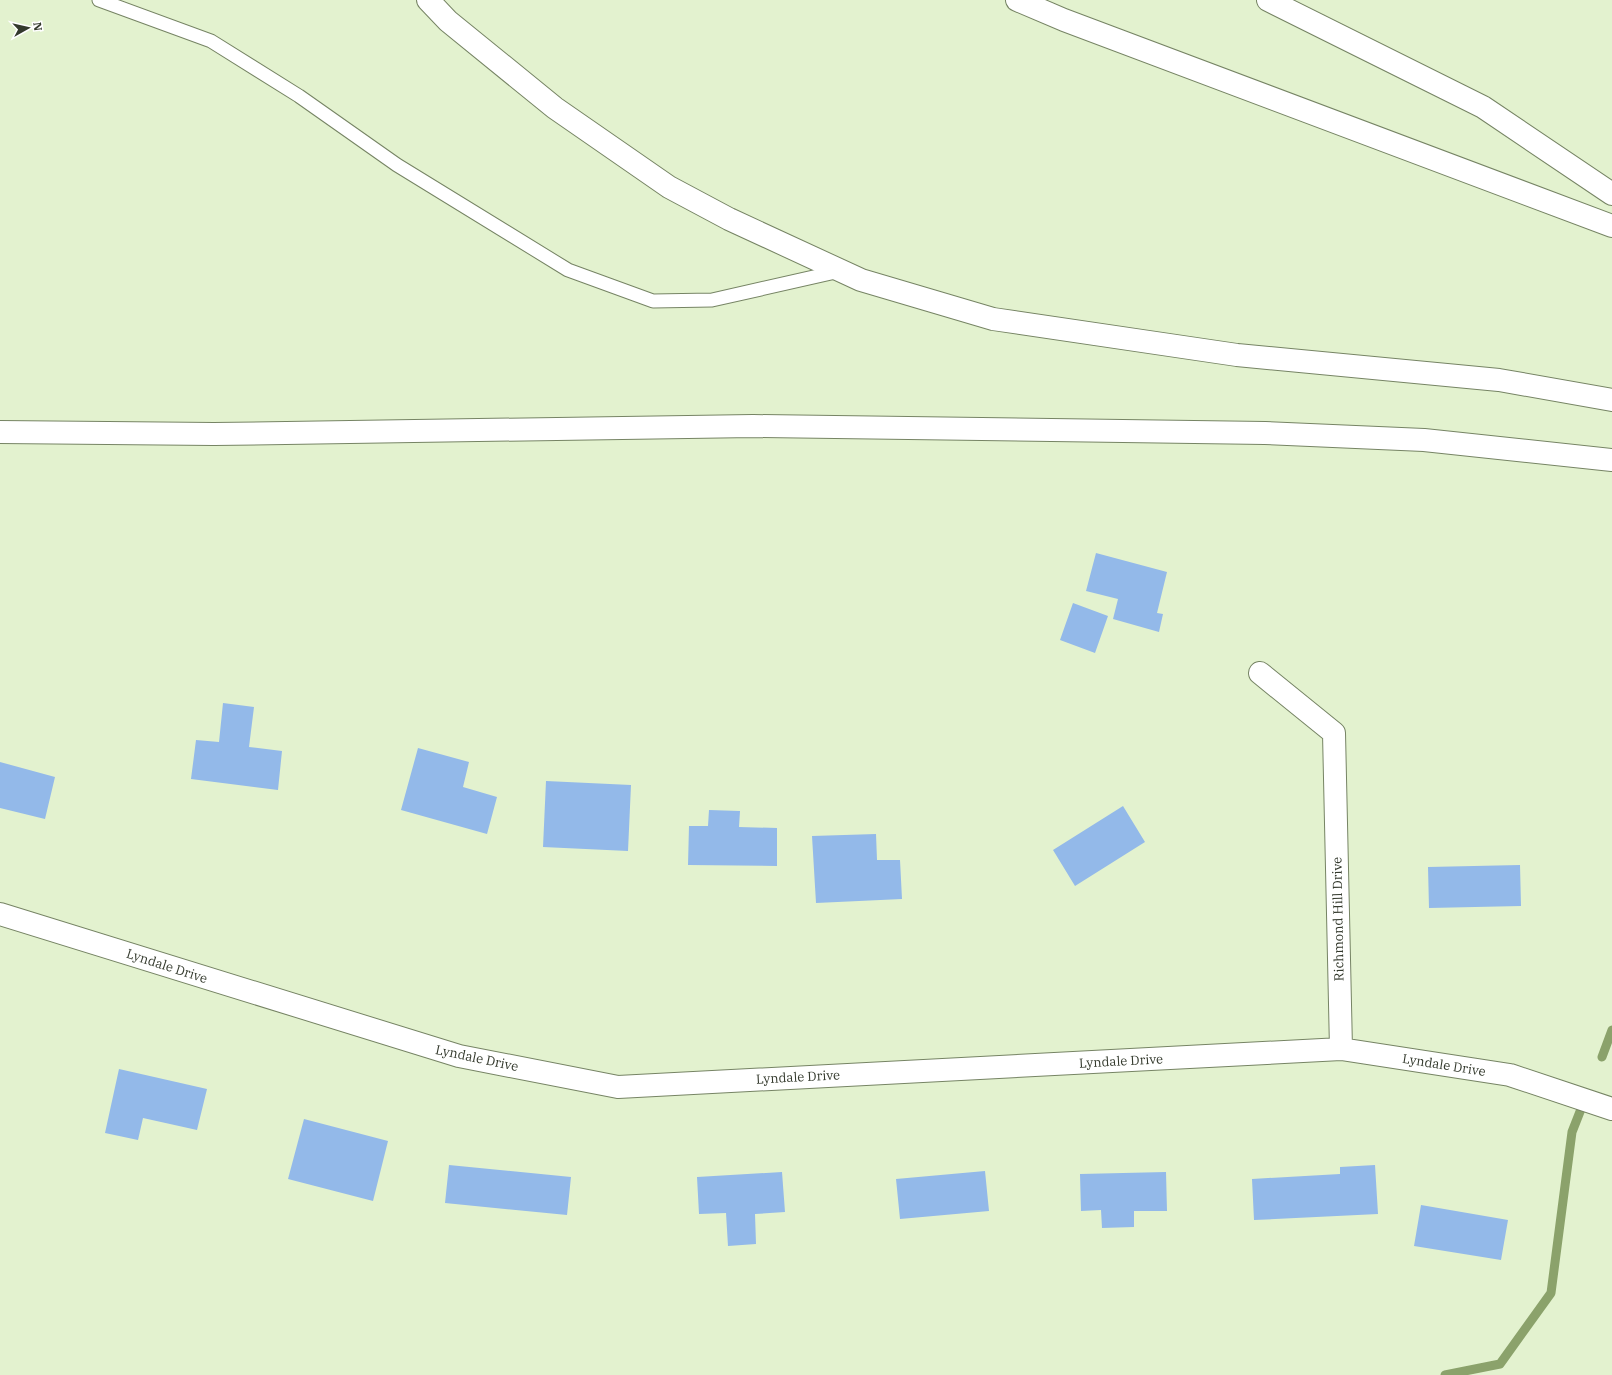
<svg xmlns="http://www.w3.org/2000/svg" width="1612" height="1375" viewBox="0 0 1612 1375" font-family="'IBM Plex Serif',serif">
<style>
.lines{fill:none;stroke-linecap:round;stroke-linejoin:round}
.stream{stroke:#8ba26b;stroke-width:9}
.building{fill:#93b9e9}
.lane-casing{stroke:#768464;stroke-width:15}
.street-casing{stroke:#768464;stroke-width:24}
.highway-casing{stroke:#768464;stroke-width:24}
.lane{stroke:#fff;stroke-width:13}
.street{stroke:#fff;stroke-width:22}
.highway{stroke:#fff;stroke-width:22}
.labels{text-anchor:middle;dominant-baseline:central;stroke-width:4;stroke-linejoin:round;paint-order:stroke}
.street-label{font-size:13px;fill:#33392c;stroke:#fff}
</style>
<rect width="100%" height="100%" fill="#e3f2cf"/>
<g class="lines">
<path class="stream" d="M1602 1057 1612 1030
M1445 1375 1500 1364 1551 1293 1572 1132 1583 1104"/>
</g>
<path class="building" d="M1096 553 1167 572 1157 613 1163 614 1159 632 1113 619 1118 599 1086 591Z
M1073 603 1108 616 1095 653 1060 640Z
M223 703 254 707 249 747 282 751 278 790 191 779 196 740 219 742Z
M418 748 469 762 463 787 497 797 487 834 401 810Z
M0 762 55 777 45 819 0 808Z
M546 781 631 785 628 851 543 847Z
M1123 806 1145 842 1075 886 1053 850Z
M709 810 740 811 739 827 777 828V866L688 865 689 826H708Z
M876 834 877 860H900L902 899 816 903 812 836Z
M1520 865 1521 906 1429 908 1428 867Z
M119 1069 207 1089 197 1130 143 1118 138 1140 105 1133Z
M304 1119 388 1141 373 1201 288 1179Z
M449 1165 571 1177 567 1215 445 1203Z
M1375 1165 1378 1214 1254 1220 1252 1179 1340 1174V1167Z
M985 1171 989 1211 900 1219 896 1179Z
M782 1172 785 1212 755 1214 756 1244 728 1246 726 1213 699 1214 697 1177Z
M1166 1172 1167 1211H1134V1227L1102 1228 1101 1210 1081 1211 1080 1174Z
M1421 1205 1508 1220 1501 1260 1414 1246Z"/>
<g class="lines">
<g class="lane-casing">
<path id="lane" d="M99 0 211 41 299 96 397 165 568 270 653 301 712 300 840 271"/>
</g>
<g class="street-casing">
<path id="street" d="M1260 673 1334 733 1341 1049
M0 914 459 1056 618 1087 1341 1049 1510 1075 1612 1109"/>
</g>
<g class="highway-casing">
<path id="highway" d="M428 0 448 21 555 108 669 187 729 219 861 280 993 319 1237 355 1499 380 1612 400
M1017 0 1064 20 1612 226
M1268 0 1483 107 1612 194
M0 432 214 434 753 426 1265 433 1424 440 1612 460"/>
</g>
<use href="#lane" class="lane"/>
<use href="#street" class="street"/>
<use href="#highway" class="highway"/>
</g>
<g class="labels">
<g class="street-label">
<text transform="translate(1338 919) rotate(-91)">Richmond Hill Drive</text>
<text transform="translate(167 966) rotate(18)">Lyndale Drive</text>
<text transform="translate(477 1058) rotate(12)">Lyndale Drive</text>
<text transform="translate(1121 1061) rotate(-3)">Lyndale Drive</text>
<text transform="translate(1444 1065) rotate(9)">Lyndale Drive</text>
<text transform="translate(798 1077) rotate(-3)">Lyndale Drive</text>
</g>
</g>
<g transform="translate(28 28) rotate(82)" stroke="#ffffff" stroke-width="3" paint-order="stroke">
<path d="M0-3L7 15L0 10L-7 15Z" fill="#33392c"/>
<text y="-6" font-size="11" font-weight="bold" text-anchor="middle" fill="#33392c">N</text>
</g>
</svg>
